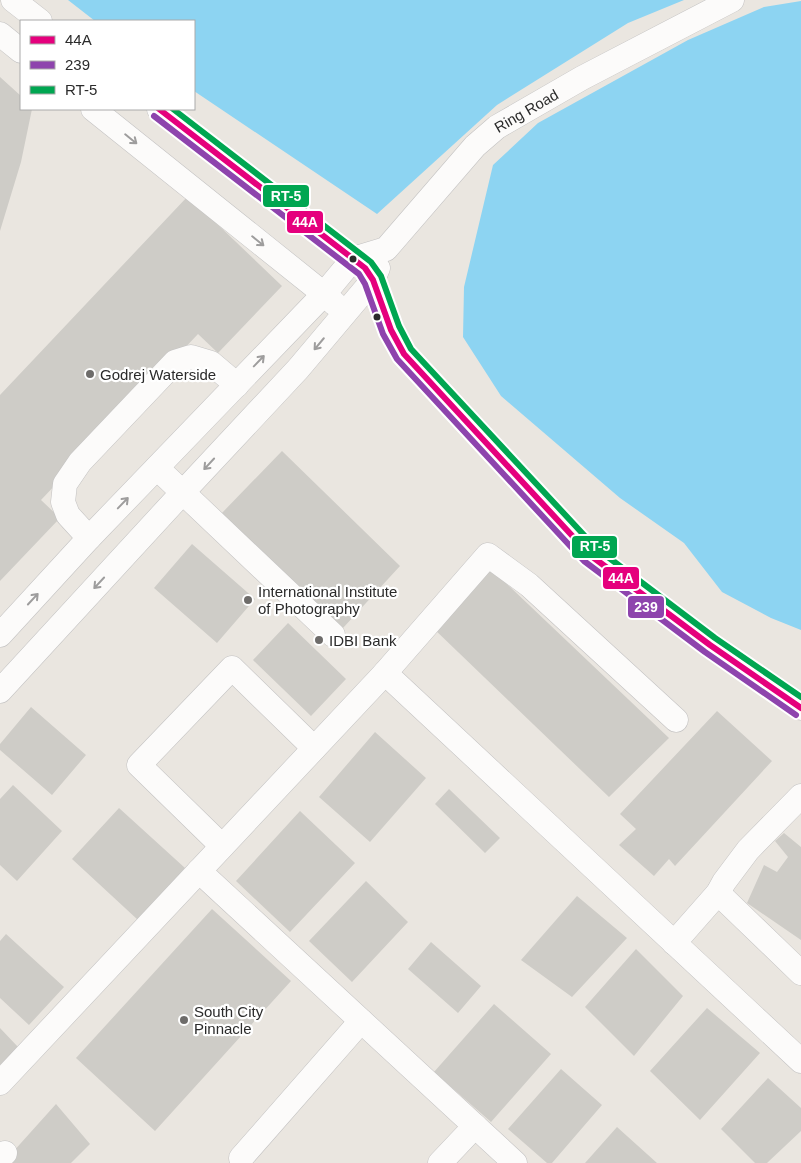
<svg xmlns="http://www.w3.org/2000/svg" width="801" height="1163" viewBox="0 0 801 1163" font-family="Arial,sans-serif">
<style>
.water{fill:#8dd4f2}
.building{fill:#ceccc7}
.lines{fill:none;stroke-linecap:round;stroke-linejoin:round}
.minor-casing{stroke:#c3c2c2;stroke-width:25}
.minor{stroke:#fcfbfa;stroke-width:24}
.bus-1-casing{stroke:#fff;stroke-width:10}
.bus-2-casing{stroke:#fff;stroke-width:10}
.bus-3-casing{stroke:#fff;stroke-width:10}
.bus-1{stroke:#e5007d;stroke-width:6}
.bus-2{stroke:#8e44ad;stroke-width:6}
.bus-3{stroke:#00a651;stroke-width:6}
.oneway{stroke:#9e9d9d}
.bus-dot{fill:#2b2b2b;stroke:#fff;stroke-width:2}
.poi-dot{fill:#6e6c6a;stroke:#fff;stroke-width:2}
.labels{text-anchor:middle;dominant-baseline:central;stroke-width:4.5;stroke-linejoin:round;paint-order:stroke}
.street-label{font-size:15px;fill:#2b2b2b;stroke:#fff}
.poi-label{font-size:15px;fill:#2b2b2b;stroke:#fff;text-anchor:start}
.line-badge{stroke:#fff;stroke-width:2}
.badge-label{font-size:14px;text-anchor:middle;font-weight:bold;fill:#fff}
</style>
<rect width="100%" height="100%" fill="#eae6e0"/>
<path class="water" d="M68 0H684L628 23 497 105 377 214 194 91V21H95Z
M801 1V630L771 618 722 592 684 543 620 498 501 396 463 337 464 287 493 165 538 123 688 40 764 7Z"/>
<path class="building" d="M0 77 21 96V109H32L21 162 0 231Z
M188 196 282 286 218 353 198 334 41 500 60 518 0 581V395Z
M282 451 400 566 343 628 220 515Z
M192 544 255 599 217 643 154 588Z
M490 568 669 738 609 797 432 627Z
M288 623 346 679 311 716 253 660Z
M31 707 86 755 52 795 0 750V744Z
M717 711 772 761 675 866 669 859 654 876 619 845 636 829 620 814Z
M375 732 426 778 370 842 319 797Z
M13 785 62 831 17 881 0 865V799Z
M449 789 500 838 485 853 435 804Z
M119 808 185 868 138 920 72 859Z
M300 811 355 863 290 932 236 881Z
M784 833 801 847V940L747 903 764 865 777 872 788 857 775 841Z
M366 881 408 922 352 982 309 941Z
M577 896 627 938 572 997 521 960Z
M212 909 291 981 155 1131 76 1058Z
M6 934 64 987 29 1025 0 998V941Z
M431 942 481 986 458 1013 408 969Z
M636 949 683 996 634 1056 585 1007Z
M494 1004 551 1054 491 1122 434 1072Z
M707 1008 760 1053 700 1120 650 1071Z
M0 1028 18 1047 0 1065Z
M561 1069 602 1105 552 1163H547L508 1129Z
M768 1078 801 1108V1131L767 1163H755L721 1129Z
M56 1104 90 1144 71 1163H3Z
M617 1127 657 1163H585Z"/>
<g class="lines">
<g class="minor-casing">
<g id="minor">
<path d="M13 0 40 21"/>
<path d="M0 34 21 51"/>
<path d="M93 109 324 294 335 304"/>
<path d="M159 109 365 268 373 280 391 330 404 354 590 555 710 645 801 708"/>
<path d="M157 468 333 635"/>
<path d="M89 538 68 515 63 502 65 484 80 462 175 362 191 357 211 363 237 385"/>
<path id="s1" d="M0 635 89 538 324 294 353 259 386 249 475 146 497 127 582 78 732 0"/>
<path d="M385 673 801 1061"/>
<path d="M0 691 183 492 298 369 373 280 378 268"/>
<path d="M222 846 139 765 232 668 314 748"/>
<path d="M199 871 515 1163"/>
<path d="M718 893 801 973"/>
<path d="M674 943 718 893 724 882 748 850 801 796"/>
<path d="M0 1083 385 673 488 555 529 585 676 720"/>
<path d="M0 1158 5 1153"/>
<path d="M241 1158 361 1021"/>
<path d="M440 1163 475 1126"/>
</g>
</g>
<use href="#minor" class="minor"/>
<g class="bus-1-casing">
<path id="bus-1" d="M159 109 365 268 373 280 391 330 404 354 590 555 710 645 801 708"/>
</g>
<g class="bus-2-casing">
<path id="bus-2" d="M154 116 359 274 365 284 383 334 397 359 584 561 705 652 796 715"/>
</g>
<g class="bus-3-casing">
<path id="bus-3" d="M173 109 371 262 381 276 399 326 411 349 596 548 715 638 801 697"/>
</g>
<use href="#bus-1" class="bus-1"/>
<use href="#bus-2" class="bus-2"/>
<use href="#bus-3" class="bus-3"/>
</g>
<defs><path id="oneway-shaft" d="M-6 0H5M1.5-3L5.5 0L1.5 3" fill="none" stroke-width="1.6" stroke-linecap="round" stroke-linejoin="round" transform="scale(1.25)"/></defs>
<g class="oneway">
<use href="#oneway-shaft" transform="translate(131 139) rotate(39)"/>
<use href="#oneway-shaft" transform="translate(258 241) rotate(39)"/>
<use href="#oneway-shaft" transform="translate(319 344) rotate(130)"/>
<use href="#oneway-shaft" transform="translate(259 361) rotate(-46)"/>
<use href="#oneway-shaft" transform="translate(209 464) rotate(133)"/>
<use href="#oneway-shaft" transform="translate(123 503) rotate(-46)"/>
<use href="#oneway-shaft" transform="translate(99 583) rotate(133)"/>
<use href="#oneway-shaft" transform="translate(33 599) rotate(-47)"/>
</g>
<g class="bus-dot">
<circle cx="353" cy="259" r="4.5"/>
<circle cx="377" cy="317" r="4.5"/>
</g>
<g class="poi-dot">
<circle cx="90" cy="374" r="5"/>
<circle cx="248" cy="600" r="5"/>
<circle cx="319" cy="640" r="5"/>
<circle cx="184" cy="1020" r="5"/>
</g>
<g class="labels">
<g class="street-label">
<text stroke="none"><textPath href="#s1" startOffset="749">Ring Road</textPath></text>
</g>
<g class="poi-label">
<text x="100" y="374">Godrej Waterside</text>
<text x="258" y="591">International Institute<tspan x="258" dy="17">of Photography</tspan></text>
<text x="329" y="640">IDBI Bank</text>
<text x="194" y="1011">South City<tspan x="194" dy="17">Pinnacle</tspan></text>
</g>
</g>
<g class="line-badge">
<rect x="262" y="184" width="48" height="24" rx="5" fill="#00a651"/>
<rect x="286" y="210" width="38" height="24" rx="5" fill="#e5007d"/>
<rect x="571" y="535" width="47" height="24" rx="5" fill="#00a651"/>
<rect x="602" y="566" width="38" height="24" rx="5" fill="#e5007d"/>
<rect x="627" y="595" width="38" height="24" rx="5" fill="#8e44ad"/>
</g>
<g class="badge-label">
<text x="286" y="201">RT-5</text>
<text x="305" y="227">44A</text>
<text x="595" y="551">RT-5</text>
<text x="621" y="583">44A</text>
<text x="646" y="612">239</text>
</g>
<rect x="20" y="20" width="175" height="90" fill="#ffffff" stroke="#aaaaaa"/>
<rect x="30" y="36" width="25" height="8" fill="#e5007d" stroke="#aaaaaa"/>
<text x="65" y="45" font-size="15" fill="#2b2b2b">44A</text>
<rect x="30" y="61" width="25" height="8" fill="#8e44ad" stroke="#aaaaaa"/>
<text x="65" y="70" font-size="15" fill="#2b2b2b">239</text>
<rect x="30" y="86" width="25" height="8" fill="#00a651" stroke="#aaaaaa"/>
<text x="65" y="95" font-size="15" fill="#2b2b2b">RT-5</text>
</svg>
